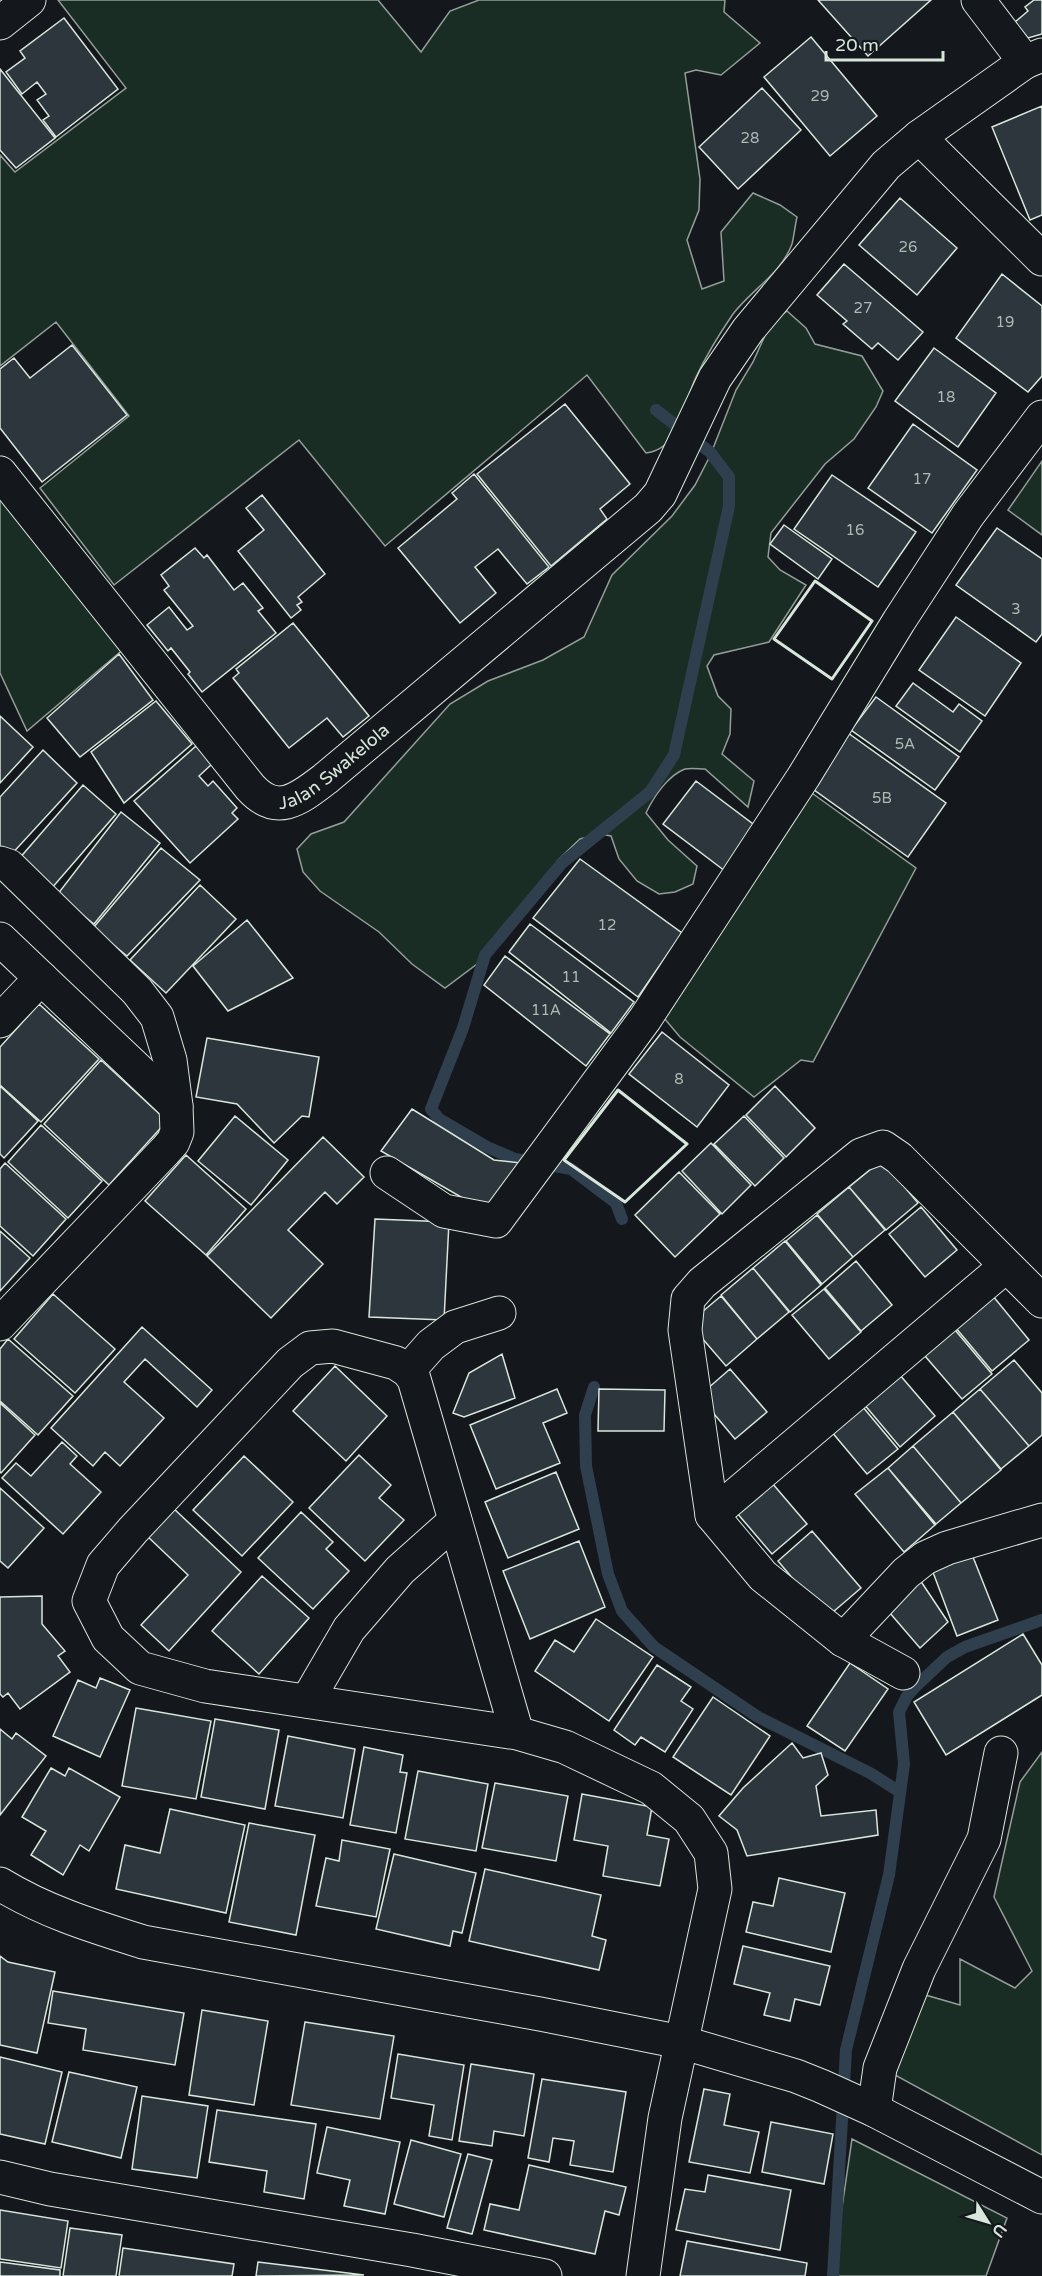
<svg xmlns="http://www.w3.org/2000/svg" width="1042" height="2276" viewBox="0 0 1042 2276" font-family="'Varela Round',sans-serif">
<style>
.green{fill:#1a2d24;stroke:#939e99;stroke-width:1.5}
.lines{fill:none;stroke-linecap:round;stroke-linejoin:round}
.stream{stroke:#2f3f4d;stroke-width:12}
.building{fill:#2c363c;stroke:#d8e6dc;stroke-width:1.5}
.minor-casing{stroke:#d8e6dc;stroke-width:35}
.minor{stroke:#14181c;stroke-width:33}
.wall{stroke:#d8e6dc;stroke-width:3}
.labels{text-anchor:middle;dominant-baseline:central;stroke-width:4.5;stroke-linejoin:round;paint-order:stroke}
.number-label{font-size:15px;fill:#adbab4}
.street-label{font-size:18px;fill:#d8e6dc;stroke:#14181c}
</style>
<rect width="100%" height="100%" fill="#14181c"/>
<path class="green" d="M58 0H378L421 52 450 11 479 0H725L724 12 760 43 721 75 696 70 685 73 700 179 699 210 687 240 702 289 724 281 721 232 753 193 780 205 797 217C795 226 794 236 792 244 781 274 751 290 733 314 720 333 706 356 696 377 683 404 682 448 646 453L587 375 385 546 299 440 114 585 40 488 129 416 56 322 0 366V155L15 172 126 88Z
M787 311 806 328 815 344 862 356 883 391 876 407 854 439 825 464 771 533 768 557 780 570 806 585 769 642 714 655 707 666 718 696 731 709 730 734 722 754 754 781 748 807 705 769C699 769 690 768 685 769 668 775 653 798 646 813L668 840 697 866 693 884 675 892 659 894 637 881 619 859 611 836 600 834 580 839 558 860 489 955 445 988 412 964 379 932 320 891 303 872 297 849 311 834 344 822 450 704 488 681 543 660 584 637 612 575 672 516 695 485 710 456 736 390 753 362 772 320Z
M1042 461V535L1008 510Z
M0 492 126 647 27 731 0 673Z
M809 791 916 868 813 1062 801 1060 754 1097 680 1037 664 1018Z
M1042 1752V2155L893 2074 922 1994 960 2005V1959L1015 1988 1032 1971 994 1897 1020 1782Z
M852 2139 1007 2218 986 2276H832Z"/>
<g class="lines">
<path class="stream" d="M622 1219 616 1203 571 1169 515 1159 487 1147 439 1119 431 1109 463 1028 485 955 562 863 650 792 674 755 729 506V477L710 452 656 410
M594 1387 585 1415 586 1466 608 1574 622 1611 654 1647 758 1717 870 1773 900 1792
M833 2276 846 2050 889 1875 904 1764 899 1712 907 1696 914 1688 947 1657 965 1647 1042 1620"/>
</g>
<path class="building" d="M818 0H931L868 56Z
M1034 0H1042V34L1028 38 1015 22 1028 11 1025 7Z
M64 18 118 89 56 137 43 120 49 116 37 100 46 94 37 82 22 94 6 72 25 58 20 51Z
M811 37 877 116 830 156 764 77Z
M0 69 55 138 16 168 0 150Z
M762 88 801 130 738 189 699 147Z
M1042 106V215L1030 220 992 127Z
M900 198 957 248 917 295 859 245Z
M844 264 923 332 898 360 878 343 872 349 843 324 847 321 817 295Z
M1002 274 1042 306V376L1028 392 956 338Z
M72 345 127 415 42 482 0 428V369L14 358 30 378Z
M934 348 996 393 958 447 895 401Z
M565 404 630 484 600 509 607 519 551 566 477 474Z
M913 424 977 470 932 533 868 488Z
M474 474 549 567 527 584 498 549 475 567 496 593 460 623 398 548 457 499 452 493Z
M832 475 916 532 878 587 794 529Z
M262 495 325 574 298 597 302 602 297 605 301 610 291 618 238 551 264 530 246 508Z
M784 525 832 559 818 579 770 544Z
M997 528 1042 559V634L1036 642 956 585Z
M195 548 204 558 207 555 234 590 243 583 263 608 258 611 276 633 202 692 188 674 190 672 171 648 168 651 147 625 169 607 187 630 193 626 164 590 169 586 161 575Z
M956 617 1021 663 985 716 919 670Z
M293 623 369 716 343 737 327 718 289 748 233 678 239 673 236 669Z
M119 654 153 700 80 757 47 718Z
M913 683 953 712 959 704 982 721 960 752 896 706Z
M876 697 959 757 935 790 851 730Z
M156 701 192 744 124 803 91 752Z
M0 716 33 747 0 783Z
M848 733 946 803 908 857 810 787Z
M196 746 212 764 199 776 208 786 213 781 237 808 232 813 238 819 190 863 134 801Z
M43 750 77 783 9 857 0 848V797Z
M696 781 757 827 725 871 663 824Z
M83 785 116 814 51 889 18 860Z
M121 812 160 843 94 924 57 895Z
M161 848 200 880 127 956 93 928Z
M580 859 682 933 638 997 533 918Z
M200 885 236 919 166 993 130 960Z
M247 920 293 978 228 1011 193 966Z
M530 924 634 1002 611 1033 509 952Z
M505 956 610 1034 586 1066 484 985Z
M39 1004 99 1059 41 1122 0 1085V1047Z
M662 1032 729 1085 697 1127 629 1074Z
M207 1038 319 1057 309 1117 302 1116 274 1143 237 1104 196 1097Z
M101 1060 167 1121 109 1185 44 1124Z
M0 1086 38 1121 4 1158 0 1154Z
M775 1086 815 1128 786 1157 746 1115Z
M412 1109 494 1160 521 1163 487 1212 381 1151Z
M235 1116 288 1160 251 1205 198 1161Z
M744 1116 784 1158 755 1186 714 1144Z
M41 1125 102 1181 68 1218 8 1162Z
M323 1137 364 1177 337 1204 325 1192 288 1230 323 1264 271 1318 207 1256Z
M711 1143 751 1185 722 1214 682 1171Z
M186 1155 246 1209 206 1255 145 1201Z
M882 1160 918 1203 886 1230 849 1187Z
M5 1163 66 1219 33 1256 0 1226V1169Z
M679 1172 720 1214 675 1257 635 1215Z
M849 1187 885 1230 853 1257 817 1214Z
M921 1207 957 1250 925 1277 889 1234Z
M817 1215 853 1257 822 1284 786 1241Z
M375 1219 449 1222 444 1320 369 1317Z
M0 1231 30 1258 0 1291Z
M785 1241 821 1285 790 1312 753 1268Z
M856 1261 892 1305 861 1331 825 1288Z
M753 1268 789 1312 757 1339 721 1295Z
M824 1289 861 1332 829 1359 792 1315Z
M988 1290 1029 1340 992 1371 950 1321Z
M53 1294 115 1349 75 1393 14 1339Z
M721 1296 757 1339 726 1366 689 1323Z
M950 1324 992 1374 962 1399 919 1349Z
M142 1327 212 1390 197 1407 145 1359 124 1382 164 1418 120 1466 105 1452 93 1466 51 1428Z
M8 1339 73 1396 38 1435 0 1401V1349Z
M502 1354 515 1398 464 1417 453 1413 469 1373Z
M1014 1360 1042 1393V1435L1029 1446 980 1389Z
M335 1366 387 1416 346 1461 293 1411Z
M893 1367 935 1416 900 1447 858 1397Z
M730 1369 767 1412 735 1439 699 1396Z
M557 1389 567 1413 543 1423 560 1463 496 1489 470 1425Z
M599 1389 665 1390 664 1431H598Z
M980 1389 1029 1446 1001 1469 953 1412Z
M857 1400 898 1449 867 1474 826 1425Z
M0 1403 35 1435 1 1473 0 1472Z
M953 1412 1001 1470 961 1503 913 1446Z
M62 1442 77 1456 70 1464 101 1492 63 1534 2 1478 16 1463 31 1476Z
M913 1446 961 1503 936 1524 888 1468Z
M359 1455 391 1485 379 1498 404 1520 365 1561 309 1508Z
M244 1456 293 1502 242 1556 193 1510Z
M888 1468 935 1525 904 1552 855 1494Z
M556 1472 579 1529 508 1558 485 1502Z
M766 1476 807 1524 772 1554 731 1506Z
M0 1488 44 1528 8 1568 0 1561Z
M172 1507 241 1572 169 1651 141 1625 188 1575 146 1535Z
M301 1512 333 1542 326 1549 349 1571 313 1609 258 1558Z
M812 1531 861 1588 826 1618 778 1561Z
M579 1541 605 1607 530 1639 503 1571Z
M971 1552 998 1620 957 1636 931 1567Z
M916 1574 948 1622 920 1648 883 1605Z
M262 1576 309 1618 259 1674 212 1631Z
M42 1596V1624L65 1651 58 1656 70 1672 20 1709 8 1693 3 1697 0 1694V1597Z
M596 1619 653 1657 609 1721 535 1671 555 1640 574 1652Z
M1023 1634 1042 1665V1695L946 1755 914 1702Z
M850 1663 888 1689 845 1751 807 1726Z
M657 1665 691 1687 681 1701 693 1709 665 1752 641 1737 635 1745 614 1730Z
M100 1678 130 1690 100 1757 53 1736 78 1680 96 1688Z
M713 1697 770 1736 731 1795 673 1757Z
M136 1708 211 1721 196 1799 122 1786Z
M215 1719 279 1730 265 1809 201 1797Z
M0 1729 12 1739 16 1733 46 1756 0 1815Z
M288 1736 355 1749 343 1818 275 1806Z
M792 1743 803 1758 821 1753 828 1775 816 1786 821 1816 876 1810 878 1835 747 1856 737 1830 719 1816 743 1788Z
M364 1747 403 1755 400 1772 407 1773 396 1833 350 1825Z
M51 1768 65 1776 69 1768 120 1797 89 1851 80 1845 63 1875 31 1855 46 1831 22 1817Z
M418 1771 488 1784 476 1851 405 1839Z
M495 1783 568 1796 556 1861 482 1848Z
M582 1794 652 1807 647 1835 669 1839 660 1886 603 1876 608 1846 574 1840Z
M170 1809 245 1825 226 1913 116 1889 125 1845 160 1853Z
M249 1823 315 1835 296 1935 229 1922Z
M342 1840 390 1849 376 1917 316 1906 326 1858 339 1861Z
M394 1854 476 1873 462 1933 453 1931 450 1946 376 1929Z
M485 1869 601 1895 592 1936 606 1940 599 1970 469 1941Z
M779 1878 845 1893 831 1952 746 1932 753 1902 773 1906Z
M743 1946 830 1966 820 2005 795 1999 790 2021 764 2015 770 1993 734 1984Z
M0 1956 8 1962 55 1972 37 2053 0 2045Z
M53 1991 184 2013 175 2065 83 2050 86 2029 48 2023Z
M202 2010 268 2021 254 2105 189 2095Z
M305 2022 394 2036 380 2119 291 2105Z
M398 2054 464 2065 452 2140 429 2136 434 2105 391 2098Z
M0 2057 62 2072 45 2144 0 2134Z
M471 2064 534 2074 524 2136 494 2131 492 2146 459 2141Z
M69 2072 137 2087 121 2158 52 2142Z
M542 2079 626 2092 613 2172 570 2165 574 2141 553 2138 549 2162 528 2158Z
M704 2089 730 2094 724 2125 759 2132 750 2173 689 2162Z
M142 2096 208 2106 197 2178 132 2169Z
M217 2110 316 2124 304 2199 264 2192 267 2171 209 2162Z
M771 2122 833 2134 824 2184 762 2172Z
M327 2127 400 2142 385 2214 344 2206 350 2180 317 2173Z
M411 2140 461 2154 444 2217 394 2204Z
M468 2154 492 2160 472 2234 447 2228Z
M529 2165 626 2187 619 2215 605 2211 595 2254 484 2230 490 2204 519 2210Z
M708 2175 791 2190 780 2250 676 2230 685 2189 705 2192Z
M0 2210 68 2221 61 2268 0 2259Z
M70 2228 122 2235 116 2276H63Z
M687 2241 807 2263 805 2276H680Z
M123 2248 234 2264 232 2276H119Z
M0 2262 60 2270V2276H0Z
M258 2262 364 2275 256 2276Z"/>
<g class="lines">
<g class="minor-casing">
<g id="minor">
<path d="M978 0 1025 62"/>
<path d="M0 23 29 0"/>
<path d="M919 137 1042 259"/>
<path id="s1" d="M0 473 250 787C277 817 299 799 325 779L648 508 660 494 715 378 748 330 886 165 919 137 1025 62 1042 55"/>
<path d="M0 863 9 866 137 991 157 1017 170 1060 176 1106 177 1132 173 1142 165 1151 0 1324"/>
<path d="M0 939 41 978 0 1021"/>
<path d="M41 978 176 1106"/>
<path d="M387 1173 444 1211 496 1221 645 1019 804 776 899 621 968 515 1042 417"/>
<path d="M408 1371 431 1345 455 1327 499 1313"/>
<path d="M712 1515 685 1330 688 1299 702 1283 861 1155 883 1147 899 1158 1042 1301"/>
<path d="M843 1640 906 1573 925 1558 947 1548 1042 1520"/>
<path d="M903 1673 843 1640 763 1576 712 1515 1006 1266"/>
<path d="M307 1701 349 1629 400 1570 455 1521"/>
<path d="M517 1733 414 1379 408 1371 396 1363 333 1346 310 1348 290 1363 133 1530 103 1565 89 1601 108 1638 140 1668 205 1686 517 1733 565 1747 651 1788 689 1819 711 1853 715 1889 665 2118 643 2276"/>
<path d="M0 1884C46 1912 92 1926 143 1942L540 2014 681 2042 796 2076 821 2086 874 2110 1042 2197"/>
<path d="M874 2110 880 2068 919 1969 984 1839 1001 1753"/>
<path d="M0 2177 50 2189 412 2250 545 2276"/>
</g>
</g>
<use href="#minor" class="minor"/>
<path class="wall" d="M815 581 872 621 832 679 774 639Z
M618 1090 687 1144 625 1202 564 1160Z"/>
</g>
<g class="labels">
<g class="number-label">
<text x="820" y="96">29</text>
<text x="750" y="138">28</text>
<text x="908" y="247">26</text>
<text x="863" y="308">27</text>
<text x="1005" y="322">19</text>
<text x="946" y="397">18</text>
<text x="922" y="479">17</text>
<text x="855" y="530">16</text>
<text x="1016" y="609">3</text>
<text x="905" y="744">5A</text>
<text x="882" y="798">5B</text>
<text x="607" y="925">12</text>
<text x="571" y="977">11</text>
<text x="546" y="1010">11A</text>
<text x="679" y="1079">8</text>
</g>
<g class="street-label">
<text stroke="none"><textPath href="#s1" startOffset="502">Jalan Swakelola</textPath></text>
</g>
</g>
<g transform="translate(988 2222) rotate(127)" stroke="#14181c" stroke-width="4.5" paint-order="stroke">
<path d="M0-4.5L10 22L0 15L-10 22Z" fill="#d8e6dc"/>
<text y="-9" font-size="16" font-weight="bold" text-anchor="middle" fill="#d8e6dc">U</text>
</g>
<path d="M826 51v9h117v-9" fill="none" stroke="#d8e6dc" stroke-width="3"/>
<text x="835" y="51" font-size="18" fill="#d8e6dc" stroke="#14181c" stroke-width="4.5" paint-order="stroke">20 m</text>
</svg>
